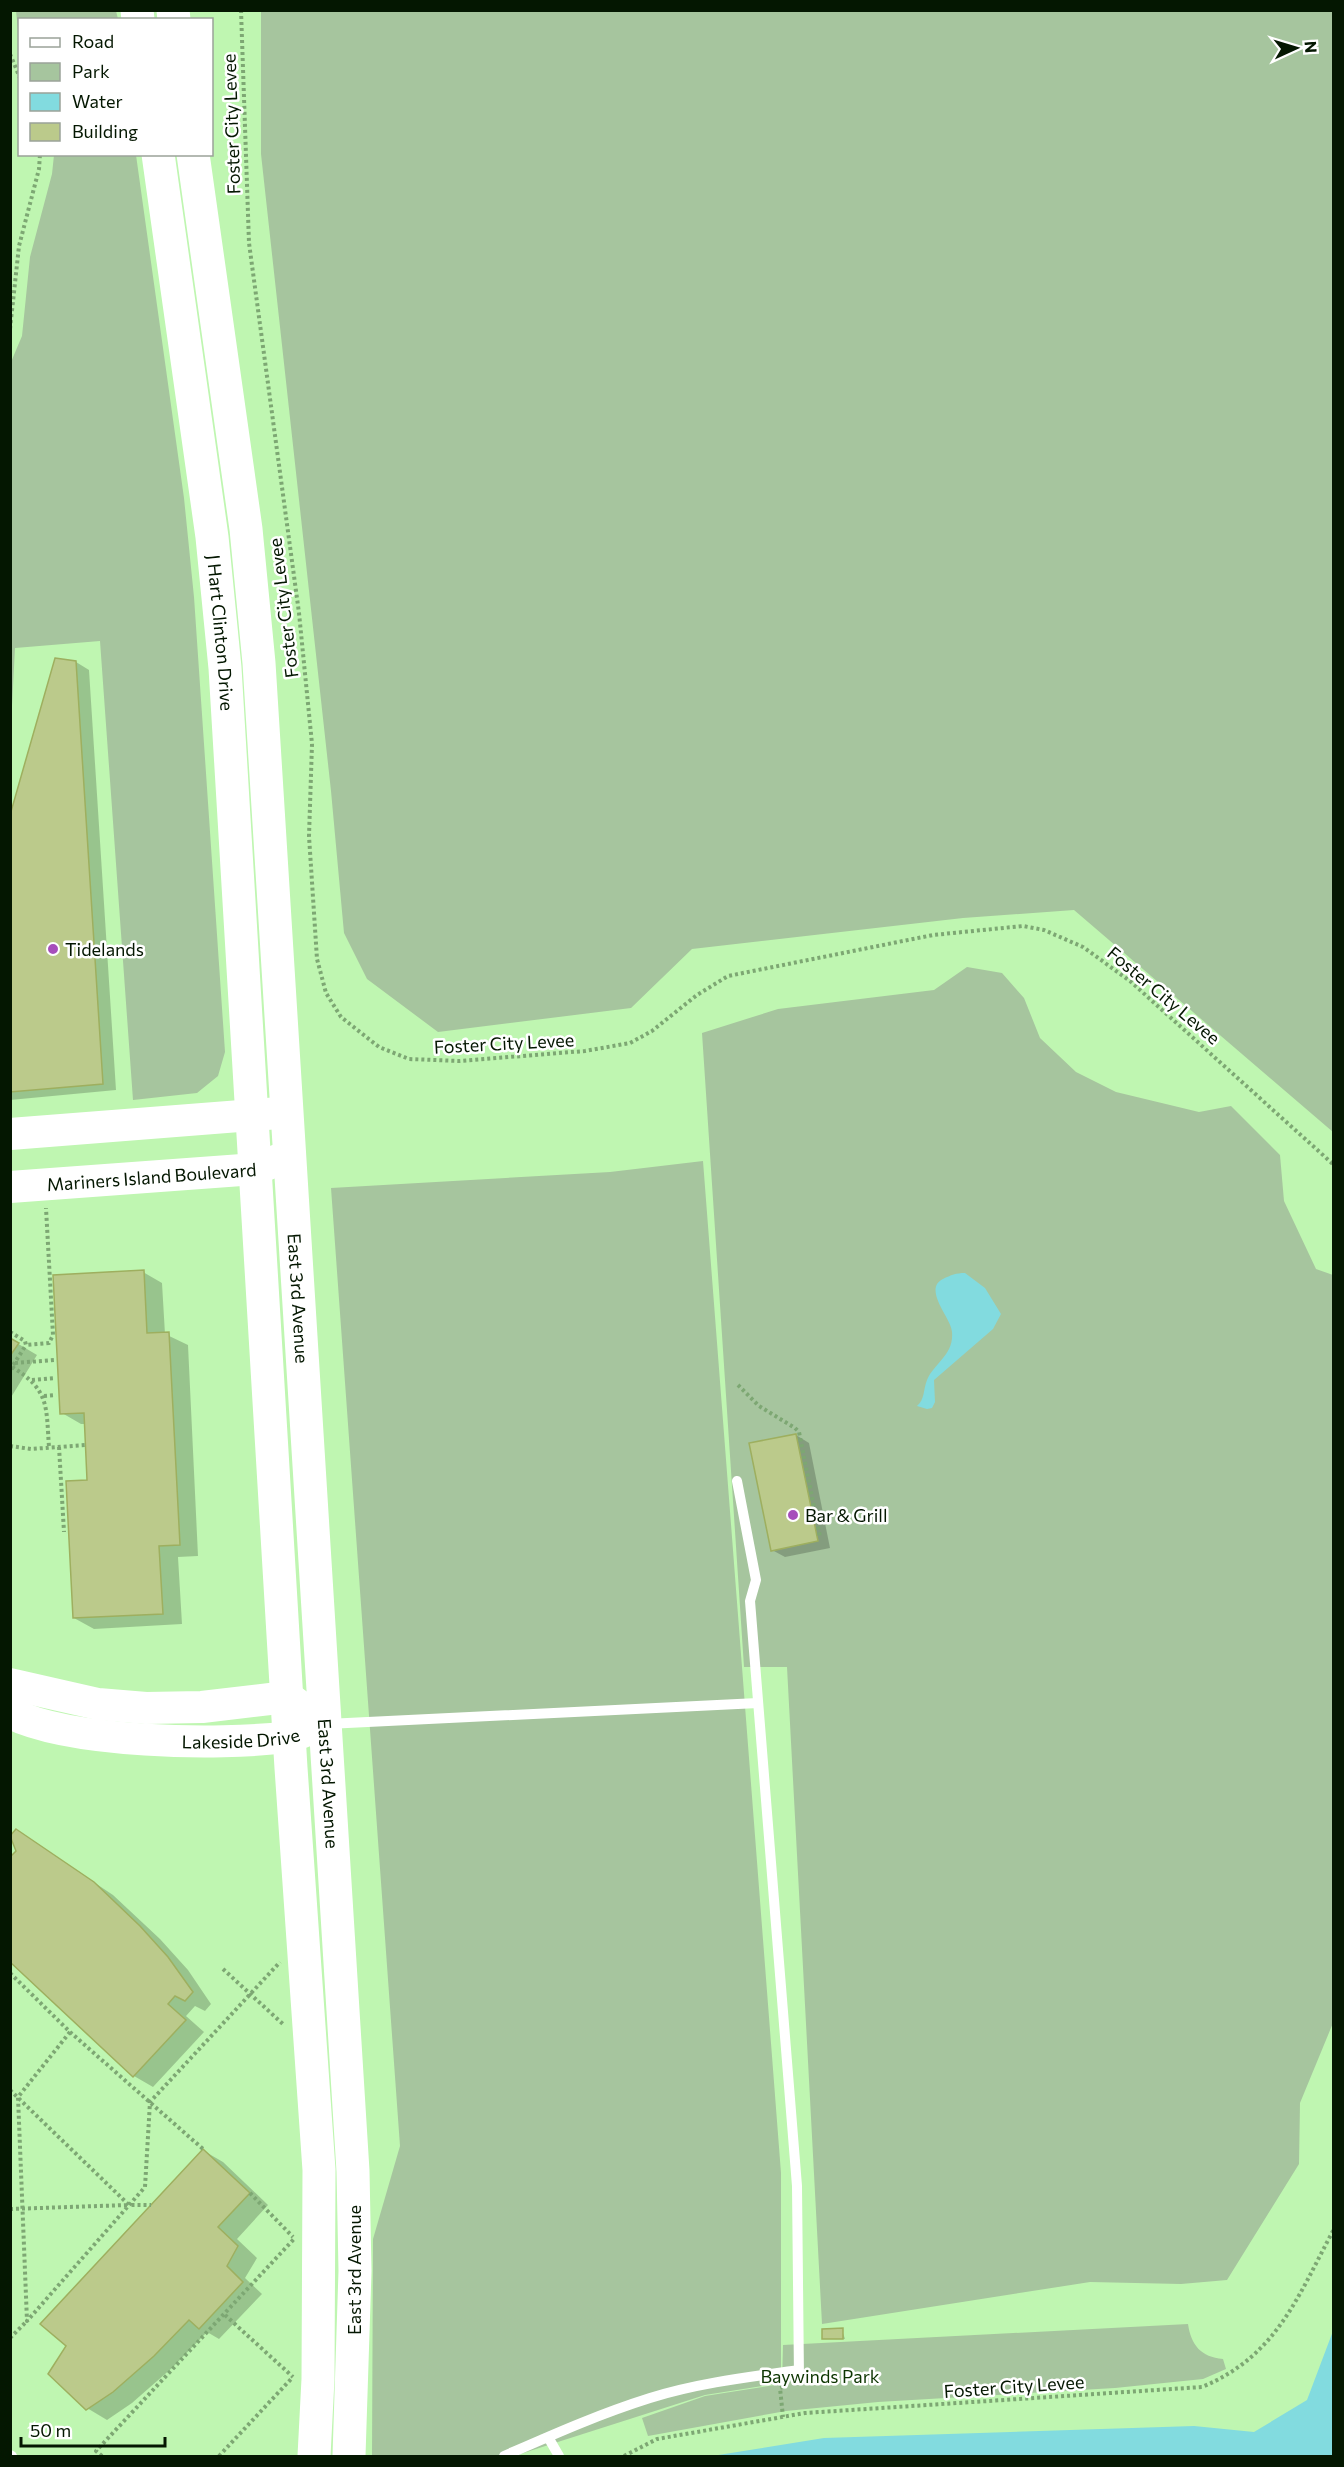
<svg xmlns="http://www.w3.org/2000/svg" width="1344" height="2467" viewBox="0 0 1344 2467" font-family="Commissioner,sans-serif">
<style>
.green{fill:#a6c59e}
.water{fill:#82dbdf}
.shadow{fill:#0003}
.building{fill:#bbca8b;stroke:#9eaf5f;stroke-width:1.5}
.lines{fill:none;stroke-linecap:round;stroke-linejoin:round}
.path{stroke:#7da773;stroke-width:4;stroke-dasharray:3 3;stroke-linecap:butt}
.lane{stroke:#fff;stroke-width:10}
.secondary{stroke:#fff;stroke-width:32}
.primary{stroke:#fff;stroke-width:33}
.poi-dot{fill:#a64ebb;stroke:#fff;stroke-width:2}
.labels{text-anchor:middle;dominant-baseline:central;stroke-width:5;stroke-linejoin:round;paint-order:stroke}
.street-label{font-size:18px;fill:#041701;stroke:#fff}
.poi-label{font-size:18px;fill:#041701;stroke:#fff;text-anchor:start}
.park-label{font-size:18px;fill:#0c3500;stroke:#fff}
</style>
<rect width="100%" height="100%" fill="#bff6b1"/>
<path class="green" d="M16 11H116L118 19 20 20 19 38Z
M261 11H1333V1132L1074 910 963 918 692 949 631 1008 438 1032 367 979 344 933 331 791 261 154Z
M54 155H136L184 498 194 597 225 1052 218 1076 197 1093 133 1100 100 641 15 648 11 725V362L22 336 30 257 52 174Z
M967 967 1002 973 1024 998 1040 1038 1076 1072 1116 1092 1199 1112 1231 1106 1280 1155 1284 1201 1316 1269 1333 1275V2023L1300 2103 1299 2164 1227 2280 1181 2284 1090 2282 822 2324 787 1667H744L702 1033 778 1009 934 990Z
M703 1161 781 2173V2383L705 2395 514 2456H372L373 2239 400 2146 331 1188 610 1172Z
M1188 2324C1191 2345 1201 2357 1223 2359L1226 2369 1203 2379 1115 2388 878 2402 786 2411 648 2436 642 2418 705 2396 782 2384 783 2345Z"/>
<path class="water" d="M965 1273 985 1288 1001 1314 993 1329 934 1380 935 1402 932 1408 927 1409 917 1406C925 1399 923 1390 927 1380 934 1363 954 1355 952 1332 952 1319 922 1289 943 1279 951 1275 956 1273 965 1273Z
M1333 2331V2456H712L824 2438 1194 2426 1254 2432 1307 2400Z"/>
<path class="shadow" d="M76 662 89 670 116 1090 10 1100V821Z
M143 1272 162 1283 165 1334 188 1345 198 1556 178 1557 182 1624 94 1629 74 1618 89 1481 86 1424H81L62 1413Z
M10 1339 37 1355 10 1399Z
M796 1435 809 1443 830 1548 785 1557 772 1550Z
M17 1831 113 1895 160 1939 188 1970 211 2004 205 2011 195 2006 186 2016 204 2032 153 2087 134 2076 10 1960 18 1851Z
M204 2151 223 2162 268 2205 237 2239 257 2258 245 2278 262 2294 219 2339 207 2332 173 2367 132 2403 107 2420 87 2408Z
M842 2330 845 2339 824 2338Z"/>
<path class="building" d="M55 658 76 661 103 1084 10 1092V815Z
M144 1270 147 1333 169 1332 180 1545 159 1546 163 1614 73 1618 66 1481 87 1480 84 1413 60 1414 53 1275Z
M10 1338 19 1343 10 1356Z
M796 1434 818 1541 771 1551 749 1443Z
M16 1829 94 1882 140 1926 168 1957 193 1992 185 2001 175 1996 168 2004 186 2020 133 2077 10 1962V1857L16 1851 10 1836Z
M203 2149 250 2193 218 2227 238 2246 227 2266 243 2282 199 2329 189 2320 154 2356 113 2392 86 2410 48 2374 66 2346 40 2324Z
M843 2328V2339H822V2329Z"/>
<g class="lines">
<path class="path" d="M241 10 249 243 299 613 312 744 309 836 317 959 326 993 341 1017 379 1047 409 1059 459 1061 585 1051 630 1043 652 1031 697 995 728 976 933 935 1023 926 1044 930 1083 947 1130 981 1334 1165
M10 54 20 78
M10 329 19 246 39 169 40 154
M10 1332 25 1341 26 1345 49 1343 53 1335 46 1208
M15 1363 54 1360
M12 1367C50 1390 46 1407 49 1447
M10 1370 26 1345
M32 1380 55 1378
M738 1385 759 1406 795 1428 799 1432 820 1537
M44 1396 56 1395
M10 1446 31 1449 86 1445
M59 1447 64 1532
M223 1969 284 2025
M10 1973 70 2032 203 2149
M70 2032 18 2097 27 2321 145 2187 150 2102 280 1962
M10 2090 129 2205H151
M250 2193 293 2237
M10 2209 128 2205
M225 2315 293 2377
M10 2338 27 2321
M783 2387 780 2388 783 2417
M102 2456 96 2451 294 2239
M219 2456 292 2378
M624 2456 657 2439 805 2413 1202 2387C1277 2356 1298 2296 1334 2229"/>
<path class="lane" d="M737 1481 756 1580 750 1601 797 2186 799 2378
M327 1724 758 1703
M548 2437 559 2456
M10 2455 12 2456
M504 2456C552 2435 599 2414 650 2398 698 2383 749 2377 799 2370"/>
<g class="secondary">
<path d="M10 1134 279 1113"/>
<path id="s1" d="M10 1187 256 1169 290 1155"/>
<path d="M10 1684 98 1704 146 1708 202 1707 287 1697 325 1724"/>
<path id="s2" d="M10 1713C70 1743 219 1746 287 1737 295 1736 304 1731 313 1728"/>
</g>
<g class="primary">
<path d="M137 10 138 20"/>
<path d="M173 10 174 20"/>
<path id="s3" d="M158 154 212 537 225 668 291 1768 319 2170 318 2379 314 2456"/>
<path id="s4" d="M193 154 246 529 259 663 353 2171 355 2271 349 2456"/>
</g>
</g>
<g class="poi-dot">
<circle cx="53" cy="949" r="6"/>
<circle cx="793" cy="1515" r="6"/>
</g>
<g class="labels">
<g class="street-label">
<text transform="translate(231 124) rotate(-92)">Foster City Levee</text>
<text transform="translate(283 608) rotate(-97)">Foster City Levee</text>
<text stroke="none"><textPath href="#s3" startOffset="483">J Hart Clinton Drive</textPath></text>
<text transform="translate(1164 995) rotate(40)">Foster City Levee</text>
<text transform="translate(504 1043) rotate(-3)">Foster City Levee</text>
<text stroke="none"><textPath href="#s1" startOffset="142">Mariners Island Boulevard</textPath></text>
<text stroke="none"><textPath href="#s4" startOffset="1150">East 3rd Avenue</textPath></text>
<text stroke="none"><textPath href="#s2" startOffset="234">Lakeside Drive</textPath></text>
<text stroke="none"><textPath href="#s4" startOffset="1636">East 3rd Avenue</textPath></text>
<text transform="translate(354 2270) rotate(-90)">East 3rd Avenue</text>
<text transform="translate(1014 2386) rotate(-4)">Foster City Levee</text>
</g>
<g class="poi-label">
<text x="65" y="949">Tidelands</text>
<text x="805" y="1515">Bar &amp; Grill</text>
</g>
<g class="park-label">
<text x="820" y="2376">Baywinds Park</text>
</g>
</g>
<rect width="1344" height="2467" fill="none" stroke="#041701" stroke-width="24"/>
<rect x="18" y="18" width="195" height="138" fill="#ffffff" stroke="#9ba299" stroke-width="1.5"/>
<rect x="30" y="38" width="30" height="9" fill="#ffffff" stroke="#9ba299" stroke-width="1.5"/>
<text x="72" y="48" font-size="18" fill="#041701">Road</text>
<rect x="30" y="63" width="30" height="18" fill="#a6c59e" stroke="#9ba299" stroke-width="1.5"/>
<text x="72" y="78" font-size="18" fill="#041701">Park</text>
<rect x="30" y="93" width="30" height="18" fill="#82dbdf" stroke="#9ba299" stroke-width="1.5"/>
<text x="72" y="108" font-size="18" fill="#041701">Water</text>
<rect x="30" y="123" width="30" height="18" fill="#bbca8b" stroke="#9ba299" stroke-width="1.5"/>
<text x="72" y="138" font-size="18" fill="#041701">Building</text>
<g transform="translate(1296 48) rotate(86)" stroke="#ffffff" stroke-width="4.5" paint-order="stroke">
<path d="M0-4.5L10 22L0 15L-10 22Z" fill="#041701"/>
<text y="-9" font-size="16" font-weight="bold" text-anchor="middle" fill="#041701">N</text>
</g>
<path d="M21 2437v9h144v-9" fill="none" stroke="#041701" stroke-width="3"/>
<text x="30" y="2437" font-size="18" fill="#041701" stroke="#ffffff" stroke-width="4.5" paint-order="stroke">50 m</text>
</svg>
